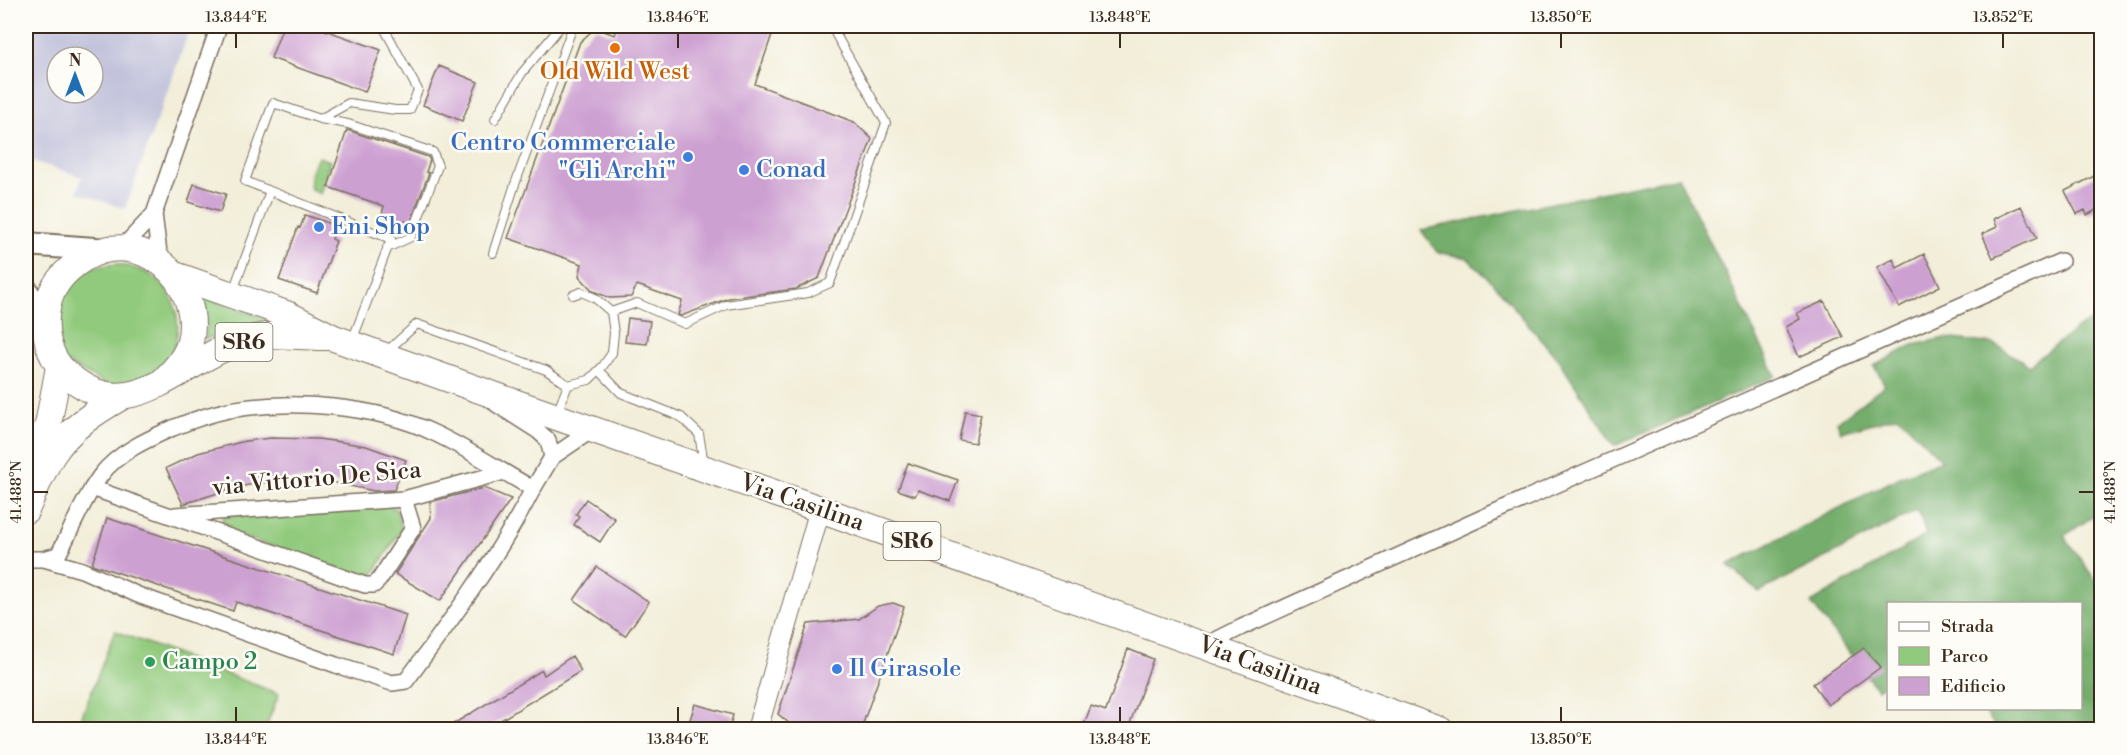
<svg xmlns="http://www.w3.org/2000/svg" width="2127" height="755" viewBox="0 0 2127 755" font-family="'Libre Bodoni',serif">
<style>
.industrial{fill:#c2c2dc;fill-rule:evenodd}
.green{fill:#92ca7d;stroke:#667a4e;stroke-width:1.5}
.forest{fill:#75ae6c;stroke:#586c45;stroke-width:1.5}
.building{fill:#cda0d2}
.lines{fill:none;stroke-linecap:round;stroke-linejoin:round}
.service-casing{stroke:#7b6f5f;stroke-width:10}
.minor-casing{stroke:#7b6f5f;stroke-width:18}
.tertiary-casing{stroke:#7b6f5f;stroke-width:22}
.secondary-casing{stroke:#7b6f5f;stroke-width:26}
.primary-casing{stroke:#7b6f5f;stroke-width:28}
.service{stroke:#fff;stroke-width:8}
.minor{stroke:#fff;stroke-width:15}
.tertiary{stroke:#fff;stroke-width:20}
.secondary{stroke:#fff;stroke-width:22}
.primary{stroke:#fff;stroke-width:26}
.ticks{fill:none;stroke:#3b2a1e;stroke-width:2}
.food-dot{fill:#e8710a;stroke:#fdfcf7;stroke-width:2}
.shop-dot{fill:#3f7fe0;stroke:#fdfcf7;stroke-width:2}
.leisure-dot{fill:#2e9e5b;stroke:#fdfcf7;stroke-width:2}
.labels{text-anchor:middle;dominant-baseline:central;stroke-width:5;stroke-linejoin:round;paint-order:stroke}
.shield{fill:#fdfcf7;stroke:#75695f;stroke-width:1.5}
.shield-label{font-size:22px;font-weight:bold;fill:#3b2a1e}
.food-label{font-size:24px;fill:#c56008;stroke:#fdfcf7}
.shop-label{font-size:24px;fill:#366cbe;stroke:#fdfcf7;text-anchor:start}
.street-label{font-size:24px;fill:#3b2a1e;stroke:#fdfcf7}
.leisure-label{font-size:24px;fill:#27864d;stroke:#fdfcf7;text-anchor:start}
.neatline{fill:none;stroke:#3b2a1e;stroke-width:2}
.ticks-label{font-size:15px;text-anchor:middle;fill:#3b2a1e}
</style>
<rect width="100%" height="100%" fill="#fdfcf7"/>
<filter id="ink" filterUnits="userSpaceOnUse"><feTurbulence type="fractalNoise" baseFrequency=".0167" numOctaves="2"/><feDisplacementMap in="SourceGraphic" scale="12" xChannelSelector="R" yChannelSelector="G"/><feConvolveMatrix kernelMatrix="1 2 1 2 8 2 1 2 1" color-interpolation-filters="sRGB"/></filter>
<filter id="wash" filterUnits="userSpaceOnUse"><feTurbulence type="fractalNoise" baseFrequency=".008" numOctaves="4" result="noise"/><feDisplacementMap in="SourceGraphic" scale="24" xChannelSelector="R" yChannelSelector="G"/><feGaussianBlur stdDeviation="1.35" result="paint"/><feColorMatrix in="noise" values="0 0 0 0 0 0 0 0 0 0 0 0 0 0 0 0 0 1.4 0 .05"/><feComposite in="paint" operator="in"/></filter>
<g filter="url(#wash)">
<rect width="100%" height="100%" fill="#f2eed9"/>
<path class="industrial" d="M26 26H191L125 209 77 192 82 177 26 159ZM57 57H93V93H57Z"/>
<path class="green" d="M318 157 330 161 320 194 311 189C308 177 313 167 318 157Z
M116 264C130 266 143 269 155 278 185 301 184 347 159 373 151 380 127 386 116 390L60 359 52 315 60 295 75 278 94 267Z
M200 296 275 322 230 328 205 340 207 324Z
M388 505 396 509 402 529 372 576 366 578 226 531 221 523 224 516Z
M115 631 279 694 265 729H77Z"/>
<path class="forest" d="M1678 177 1776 376 1614 446 1560 362 1496 286 1467 258 1437 252 1421 230Z
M2101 314V511L2064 536 2101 588V729H1997L1983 709 2080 708V604H1888V681L1877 689 1811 603 1926 535 1918 510 1759 592 1728 565 1902 476 1942 460 1898 416 1841 432 1837 422 1885 385 1874 366 1913 345 1945 338 1994 344 2029 365 2075 330Z"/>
<g id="blocks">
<path class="building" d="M283 26H314L381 50 365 92 271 58Z
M618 26H775L755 84 854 122 872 139 819 278 796 289 729 298 681 316 678 315 682 301 637 285 631 297 610 298 593 291 579 276 582 264 508 238 580 42 595 28 615 35Z
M439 66 478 82 462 121 423 105Z
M347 130 428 157 430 160 426 172 429 173 410 223 382 214 384 206 328 187Z
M2102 172V207L2087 215 2085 210 2077 214 2065 191Z
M194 184 226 194 220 212 188 202Z
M2021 206 2037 238 1993 258 1982 234 1997 227 1994 219Z
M305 215 337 226 332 239 336 241 317 293 279 280 298 227 300 228Z
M1924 254 1940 286 1899 307 1877 267 1893 259 1897 268Z
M1824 301 1843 337 1799 357 1786 327 1800 319 1797 313Z
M628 318 650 321 647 344 625 342Z
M965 411 981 414 975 443 959 440Z
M271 438 318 439 341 442 366 446 406 460 394 490 374 491 321 480H280L237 487 183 504 166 468 198 453 245 441Z
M908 463 958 480 950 501 918 490 915 496 898 490Z
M484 488 511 499 440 601 395 574 431 518 430 502Z
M586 499 615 519 600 542 574 525 579 516 576 514Z
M107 518 406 615 394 654 236 602 233 611 92 564Z
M597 567 649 602 625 636 574 600Z
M893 603 904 607 861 729H796L778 714 808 624 859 619 878 606Z
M1864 648 1881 667 1828 705 1813 684Z
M1128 649 1153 659 1128 729H1092L1083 727 1091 706 1106 711Z
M572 656 581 671 486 729H445L542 670 544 675Z
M695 704 733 715 729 729H687Z"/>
</g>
</g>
<g filter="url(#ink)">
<use href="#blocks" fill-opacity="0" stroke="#7b6f5f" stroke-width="1.5"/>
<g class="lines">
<g class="service-casing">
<path id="service" d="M320 119 348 124 433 152 438 166 411 237 387 248
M495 119 522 73 561 26
M493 253 514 187 573 26
M233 291 270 191
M611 312 637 303 685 324 726 305 808 293 830 283 886 123 831 26
M352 341 391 239 245 181 273 103 320 119 349 103 395 110H410L418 90 383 26
M386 352 417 324 546 370 568 385
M599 370 621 393 681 417 699 434 704 464
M557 413 568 385 589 380 603 366 612 353 614 333 611 312 595 298 581 292 573 295"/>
</g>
<g class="minor-casing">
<path id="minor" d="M154 214 160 261
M121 249 154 214 219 26
M496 404 538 431 548 440 552 457
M92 488 365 585H374L379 580 413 528 404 499
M175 515 404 499 504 472
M26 559H43L58 555C72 529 83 499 101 475 117 453 148 439 173 428 190 421 210 414 229 410 291 399 376 405 434 433 468 449 500 470 533 489L552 457 592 430
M44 559 82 570 138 595 336 665 392 683 406 681C452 619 498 557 533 489
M1204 646 1242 627 1486 516 2061 261"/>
</g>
<g class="tertiary-casing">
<path id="tertiary" d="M757 730 820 509"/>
</g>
<g class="secondary-casing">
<path id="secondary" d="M26 244 108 250
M26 290 45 321"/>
</g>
<g class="primary-casing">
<path id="primary" d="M175 275 289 315 334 338 505 399 820 509 1440 730
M162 382C174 371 186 358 190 342 204 280 139 224 83 259 64 271 50 287 47 309 43 331 48 356 65 372 113 418 153 388 200 361 209 356 218 350 228 347 240 343 255 336 268 336 287 334 308 337 327 337
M29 469 48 425 59 367
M26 510C34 492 42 471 53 454 70 428 95 412 121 397"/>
</g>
<use href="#service" class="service"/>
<use href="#minor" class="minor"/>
<use href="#tertiary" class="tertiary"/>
<use href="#secondary" class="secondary"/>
<use href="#primary" class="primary"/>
</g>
</g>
<path class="ticks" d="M236 33V48M678 33V48M1120 33V48M1561 33V48M2003 33V48M33 492H48M2079 492H2094M236 707V722M678 707V722M1120 707V722M1561 707V722"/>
<circle class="food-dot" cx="615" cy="48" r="6"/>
<g class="shop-dot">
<circle cx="688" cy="157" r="6"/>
<circle cx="744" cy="170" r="6"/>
<circle cx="319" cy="227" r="6"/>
<circle cx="837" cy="669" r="6"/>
</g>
<circle class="leisure-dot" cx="150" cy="662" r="6"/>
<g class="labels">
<g class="shield">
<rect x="215.5" y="323" width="57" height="38" rx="4.5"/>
<rect x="883.5" y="522" width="57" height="38" rx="4.5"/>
</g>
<g class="shield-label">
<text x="244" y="342">SR6</text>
<text x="912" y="541">SR6</text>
</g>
<g class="food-label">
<text x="615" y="72">Old Wild West</text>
</g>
<g class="shop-label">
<text x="676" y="143" text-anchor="end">Centro Commerciale<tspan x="676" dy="28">"Gli Archi"</tspan></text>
<text x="756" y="170">Conad</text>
<text x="331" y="227">Eni Shop</text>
<text x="849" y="669">Il Girasole</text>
</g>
<g class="street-label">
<text transform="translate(317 479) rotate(-5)">via Vittorio De Sica</text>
<text transform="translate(802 503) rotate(19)">Via Casilina</text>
<text transform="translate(1260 666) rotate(20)">Via Casilina</text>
</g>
<g class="leisure-label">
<text x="162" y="662">Campo 2</text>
</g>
</g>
<rect width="2127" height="755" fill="none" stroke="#fdfcf7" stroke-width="66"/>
<rect x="1887" y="602" width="195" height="108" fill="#fdfcf7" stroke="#afa8a0" stroke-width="1.5"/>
<rect x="1899" y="622" width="30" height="9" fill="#ffffff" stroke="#afa8a0" stroke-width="1.5"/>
<text x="1941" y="632" font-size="18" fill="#3b2a1e">Strada</text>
<rect x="1899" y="647" width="30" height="18" fill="#92ca7d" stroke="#afa8a0" stroke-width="1.5"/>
<text x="1941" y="662" font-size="18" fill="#3b2a1e">Parco</text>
<rect x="1899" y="677" width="30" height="18" fill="#cda0d2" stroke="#afa8a0" stroke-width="1.5"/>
<text x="1941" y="692" font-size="18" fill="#3b2a1e">Edificio</text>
<g transform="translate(75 75)"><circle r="28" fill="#fdfcf7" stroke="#afa8a0" stroke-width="1.5"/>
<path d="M0-4.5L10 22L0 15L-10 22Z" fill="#1f6fb2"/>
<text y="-9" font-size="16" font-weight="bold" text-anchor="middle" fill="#3b2a1e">N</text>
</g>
<rect x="33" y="33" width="2061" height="689" class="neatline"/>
<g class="ticks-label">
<text x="236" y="22">13.844°E</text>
<text x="678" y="22">13.846°E</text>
<text x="1120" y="22">13.848°E</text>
<text x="1561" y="22">13.850°E</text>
<text x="2003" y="22">13.852°E</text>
<text transform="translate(16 492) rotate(-90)" y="5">41.488°N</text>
<text transform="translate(2110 492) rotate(-90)" y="5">41.488°N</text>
<text x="236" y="744">13.844°E</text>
<text x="678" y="744">13.846°E</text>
<text x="1120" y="744">13.848°E</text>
<text x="1561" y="744">13.850°E</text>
</g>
</svg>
